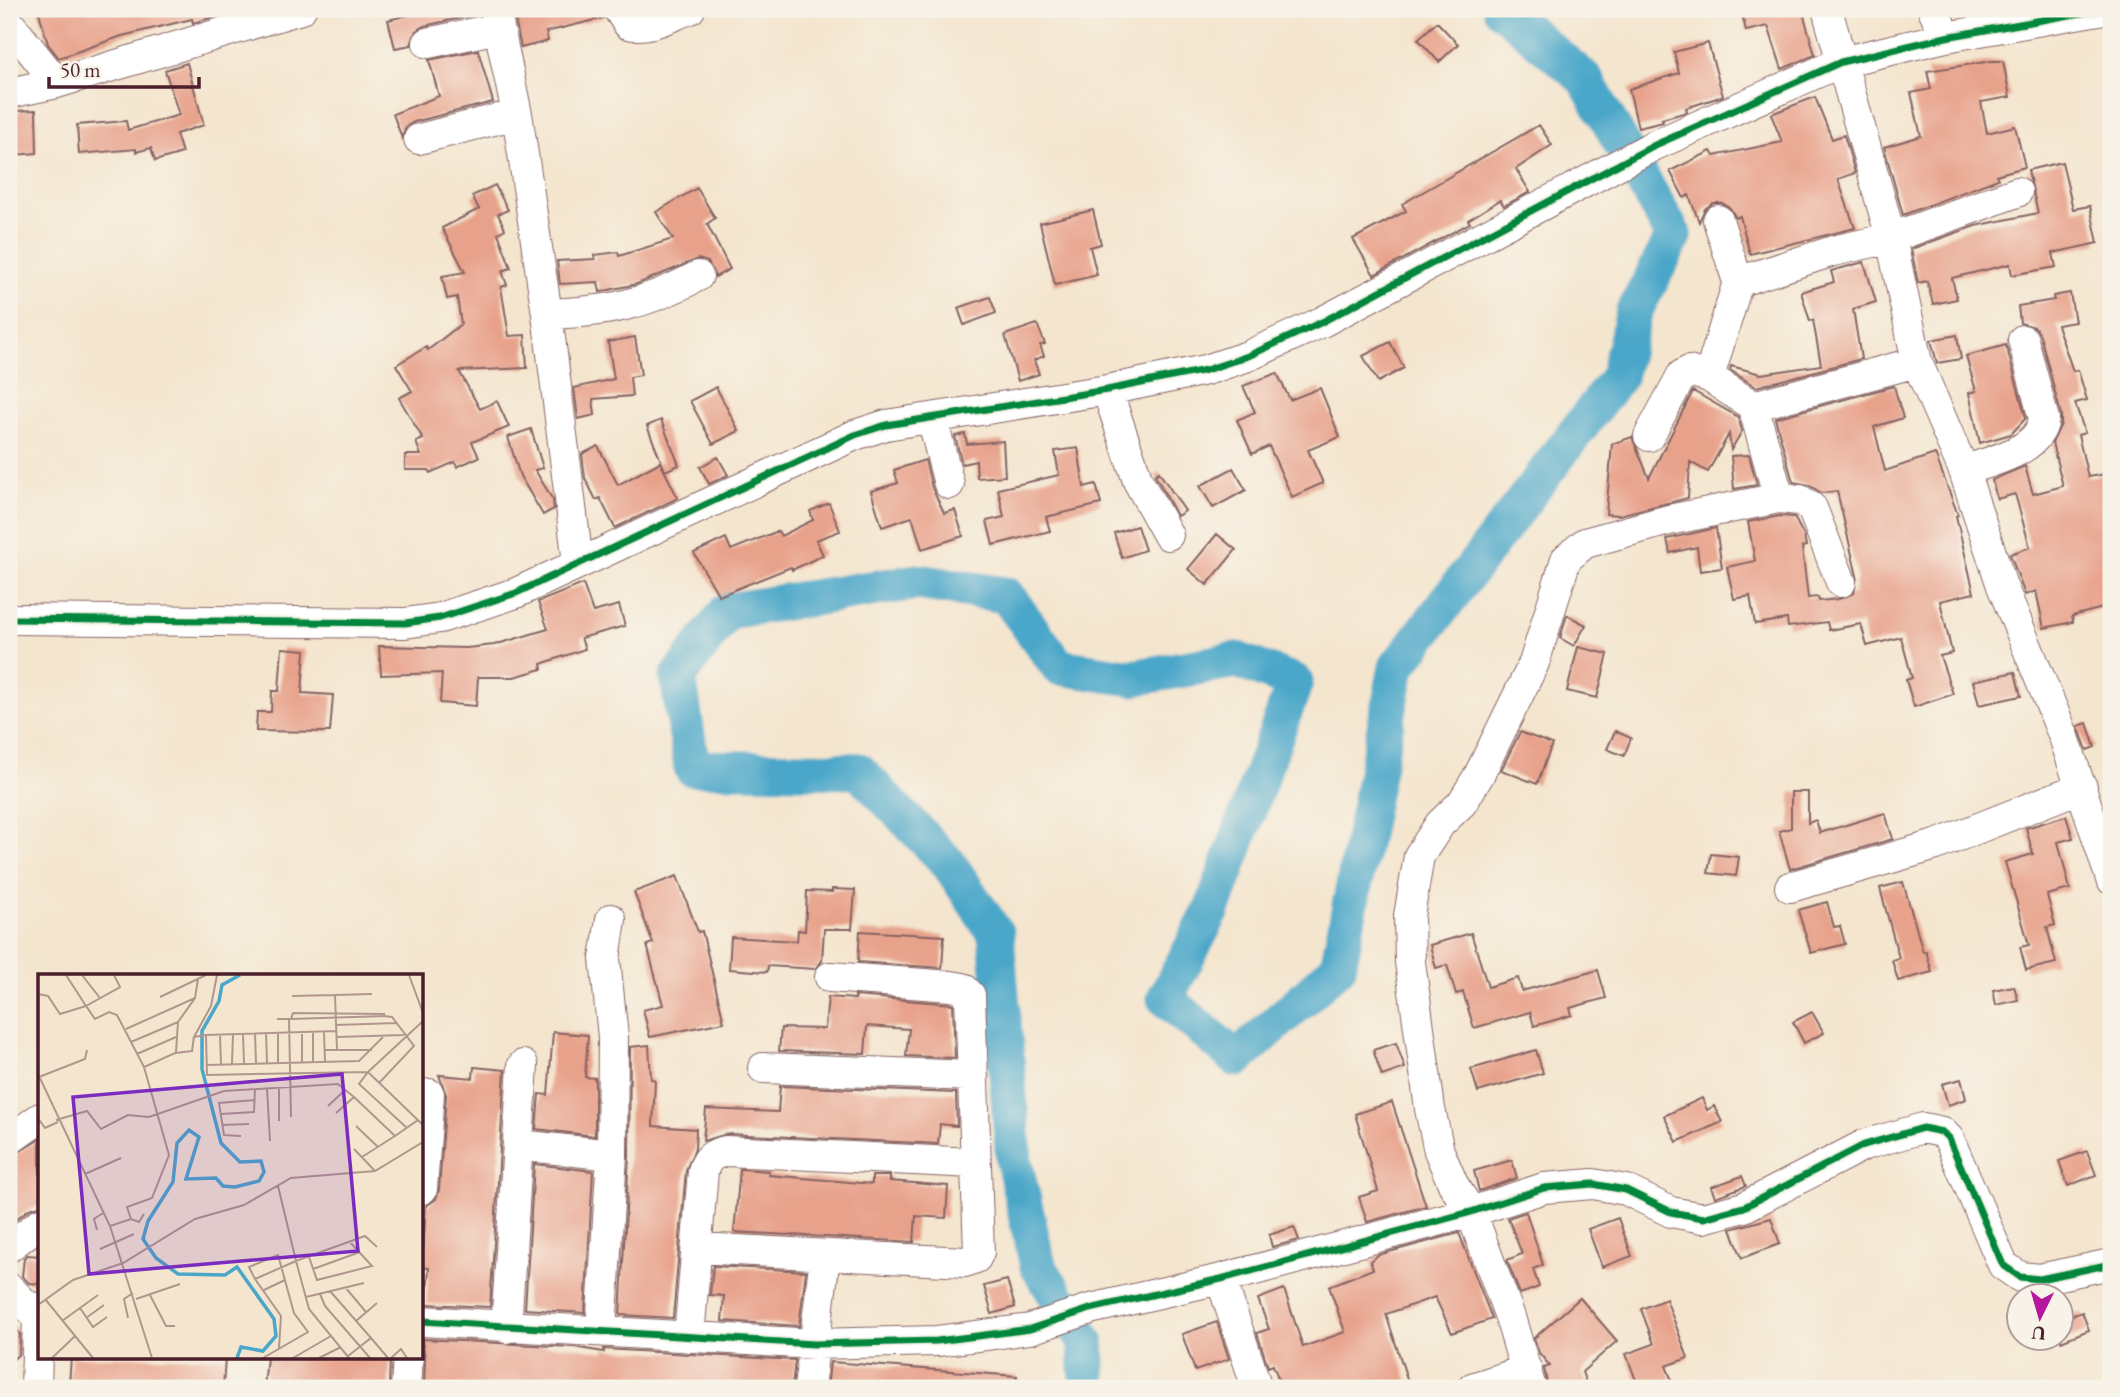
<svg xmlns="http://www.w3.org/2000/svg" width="2120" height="1397" viewBox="0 0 2120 1397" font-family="'EB Garamond',serif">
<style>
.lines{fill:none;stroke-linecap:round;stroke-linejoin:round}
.river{stroke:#4ba7c9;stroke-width:37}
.building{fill:#e8a28b}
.minor-casing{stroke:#866464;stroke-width:32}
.minor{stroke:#fff;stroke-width:30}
.cycleway-casing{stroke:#f7f3e8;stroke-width:11}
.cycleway{stroke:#00873e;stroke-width:7}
.inset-river{fill:none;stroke:#4ba7c9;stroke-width:3.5}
.inset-road{fill:none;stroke:#b0968d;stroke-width:2}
.view{fill:#7b2cbf;fill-opacity:0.15;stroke:#7b2cbf;stroke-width:3.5}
.inset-edge{fill:none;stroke:#4a1f2b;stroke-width:3.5}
</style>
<rect width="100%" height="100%" fill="#f7f3e8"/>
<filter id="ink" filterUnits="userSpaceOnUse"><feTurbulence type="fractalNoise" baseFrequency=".0143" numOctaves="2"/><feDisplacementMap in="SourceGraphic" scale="14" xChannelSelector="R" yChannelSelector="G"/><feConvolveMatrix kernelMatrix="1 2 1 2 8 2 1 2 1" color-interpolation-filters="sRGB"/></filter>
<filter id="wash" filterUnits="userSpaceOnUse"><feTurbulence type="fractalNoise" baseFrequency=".00686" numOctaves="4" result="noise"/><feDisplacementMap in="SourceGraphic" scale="28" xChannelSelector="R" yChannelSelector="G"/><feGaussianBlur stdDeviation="1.57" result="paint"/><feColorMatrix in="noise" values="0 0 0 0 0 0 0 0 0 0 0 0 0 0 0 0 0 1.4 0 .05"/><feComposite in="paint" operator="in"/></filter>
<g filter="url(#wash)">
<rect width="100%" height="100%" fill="#f4e5ce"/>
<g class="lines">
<path class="river" d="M1088 1388 1086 1342 1038 1266 1014 1161 996 934 949 864 859 771 692 768 678 677 727 611 917 582 1006 595 1059 667 1132 678 1237 660 1295 682 1212 910 1165 998 1237 1059 1338 967 1397 667 1618 377 1634 312 1674 236 1585 79 1501 9"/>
</g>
<g id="blocks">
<path class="building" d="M38 9H242L193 23 192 19 122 36 59 58 48 44Z
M416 9H478V14L424 26 416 31 411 45 395 48 388 20 417 13Z
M513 9H601L603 18 546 32 548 41 521 48Z
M1741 9H1802L1815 55 1782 69 1768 26 1746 31Z
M1437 22 1458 44 1439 62 1418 39Z
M1708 43 1723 96 1686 108 1687 112 1662 119 1663 122 1638 128 1629 89 1679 73 1674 52Z
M478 50 493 102 414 122 406 127 402 138 393 114 439 96 429 60Z
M1992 61H2003L2010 97 1981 102 1987 133 2015 126 2025 167 1996 175 1998 179 1903 215 1884 147 1921 136 1911 93 1931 89 1927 71Z
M187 63 204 125 176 134 182 153 155 161 151 148 136 152V149L79 154 77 125 126 121 128 130 179 115 165 70Z
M1815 97 1832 139 1844 135 1855 173 1838 179 1855 228 1750 254 1740 216 1736 218 1730 208 1722 203H1713L1705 209 1699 222 1689 195 1684 198 1670 171 1711 151 1714 156 1782 142 1771 114Z
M36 110 37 153 15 155 14 111Z
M1539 125 1552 145 1516 169 1530 192 1504 206 1500 200 1468 220 1470 223 1374 275 1353 239 1406 211 1402 204Z
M2062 162 2073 209 2090 206 2098 243 2053 253 2056 267 2012 275 2010 264 1952 278 1957 299 1933 304 1927 281 1918 283 1911 249 1975 226 2038 213 2028 170Z
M495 185 508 210 498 214 505 229 498 233 511 268 502 271 507 285 501 287 509 336 525 335 527 368 459 371 480 409 497 401 509 427 472 442 479 457 457 467 455 462 430 473 429 470H405V455H421L416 442 423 439 399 398 412 391 396 365 426 347 428 350 461 324 457 297 447 299 442 276 465 272 442 228 479 209 472 196Z
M697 188 715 218 707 224 730 269 715 277 708 262 698 259 637 284 604 291 600 292 598 282 560 284 557 261 595 259 594 255 618 252 619 256 673 239 656 212Z
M1093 210 1101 244 1090 247 1097 275 1055 285 1040 223Z
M1864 262 1876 302 1853 309 1861 359 1756 387 1730 370 1731 366 1761 374 1821 365 1813 320 1810 321 1801 292 1834 282 1831 271Z
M2070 293 2075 322 2057 325 2073 371 2078 370 2087 400 2075 403 2085 433 2078 435 2088 477 2111 473V606L2072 616 2073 622 2044 628 2036 591 2025 595 2010 554 2030 547 2015 494 1997 499 1992 480 2025 466 2033 494 2063 486 2052 443 2061 424V415L2040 335 2035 327 2020 323 2018 306 2054 300 2053 296Z
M990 297 996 313 964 325 958 308Z
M1037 324 1045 344 1040 345 1044 356 1034 360 1039 374 1018 381 1005 335Z
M1957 335 1961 359 1937 363 1931 340Z
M635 337 641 375 630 377 632 396 593 399 595 415 578 419 574 388 614 379 608 342Z
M1390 342 1404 368 1378 382 1363 356Z
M2006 345 2026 418 2011 434 1980 443 1969 393 1976 391 1966 356Z
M1277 373 1290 400 1320 388 1340 437 1308 450 1323 483 1292 497 1269 446 1252 454 1237 420 1255 412 1243 386Z
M1894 386 1903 418 1874 427 1885 471 1935 454 1958 515 1956 516 1974 593 1940 601 1952 653 1940 656 1953 694 1914 707 1906 680 1912 678 1901 637 1867 646 1861 624 1829 630 1827 622 1788 627 1787 619 1755 624 1750 596 1734 599 1727 567 1755 561 1748 522 1780 516 1794 517 1804 536 1806 546 1802 547 1808 598 1818 597 1819 601 1839 599 1854 593 1857 576 1837 491 1821 493 1809 485 1793 482 1775 418Z
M716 387 739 431 713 444 690 401Z
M1693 391 1738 417 1742 431 1731 450 1729 434 1708 472 1690 462 1688 498 1619 515 1606 514 1612 444 1632 437 1649 478Z
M661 420 679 465 665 471 647 426Z
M531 429 543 468 535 470 553 500 554 509 543 515 520 476 508 437Z
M965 434 967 444 1003 441 1005 476 977 478 976 461 962 464 955 436Z
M598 446 618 485 660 462 678 498 615 528 600 498 596 500 585 478 582 454Z
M1078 448 1084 487 1096 484 1101 504 1046 517 1050 531 993 545 987 521 1004 517 998 489 1059 475 1055 451Z
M1749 455 1757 485 1734 489 1731 456Z
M718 457 728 475 709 484 700 467Z
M925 460 932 488 944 513 955 510 963 536 922 549 912 517 882 527 871 491 898 483 894 470Z
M1233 468 1246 490 1213 508 1200 486Z
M1159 472 1185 511 1177 516 1155 475Z
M829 503 840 531 816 540 823 555 792 570 791 567 719 596 694 553 726 538 731 550 778 531 781 536 813 520 810 511Z
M1137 526 1145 550 1122 558 1114 533Z
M1716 528 1722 568 1700 571 1697 547 1670 553 1667 539Z
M1217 534 1236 550 1207 585 1188 569Z
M583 584 593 612 619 605 625 626 581 638 585 649 541 664 542 669 514 677H478L476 706 440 703 442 673 381 675 379 646 467 648 494 645 548 629 538 602Z
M1567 615 1586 625 1574 646 1560 638Z
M1578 647 1608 654 1597 698 1567 691Z
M282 648 305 650 302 693 333 695 330 732 256 731 257 712H271L272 691H279Z
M2015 672 2021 696 1979 705 1973 681Z
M2087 723 2095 747 2087 750 2078 726Z
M1615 731 1631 738 1624 756 1607 749Z
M1520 732 1552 744 1537 784 1501 770Z
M1791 792H1808V823L1816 820 1820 833 1885 813 1893 839 1790 869 1779 831 1791 828Z
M2066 816 2073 838 2058 842 2070 889 2047 895 2055 925 2047 927 2056 963 2026 970 2020 947 2029 945 2005 862 2033 854 2026 828Z
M1711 854 1739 857 1736 876 1708 873Z
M677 876 698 932 702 931 724 1022 650 1037 643 1010 663 1005 647 945 653 943 634 892Z
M1903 882 1923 952 1926 951 1932 972 1898 981 1892 960 1899 958 1880 888Z
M832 889 855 890 852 929H824L822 961 815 969 768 966 767 972 729 969 731 937 797 941 798 930 805 931 807 891 832 892Z
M1827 902 1834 927 1840 926 1845 944 1811 953 1798 910Z
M860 931 944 936 942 968 858 962Z
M1471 933 1488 987 1518 978 1522 991 1598 970 1606 998 1570 1008 1572 1015 1534 1026 1530 1012 1474 1028 1463 992 1456 994 1447 965 1436 968 1430 945Z
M2014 986 2018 1000 1996 1005 1993 990Z
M855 996 953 1004 955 1058 906 1056 909 1029 867 1026 865 1054 779 1051 781 1028 825 1029 828 997 855 999Z
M1812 1012 1824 1033 1804 1043 1793 1022Z
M553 1032 588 1035 585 1077 595 1078V1136L536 1129 539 1094 548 1095Z
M1396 1043 1405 1068 1382 1076 1373 1050Z
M649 1045 651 1079 655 1080 653 1126 696 1129 695 1149 686 1170 673 1318 620 1315 629 1156 630 1047Z
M1536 1050 1543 1073 1478 1092 1471 1069Z
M474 1067 505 1070 490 1307 426 1304 429 1268 422 1267 426 1206 436 1199 439 1190 446 1095 439 1075 473 1078Z
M1961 1079 1966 1099 1948 1105 1942 1084Z
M780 1086 956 1093 957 1126 940 1124 938 1144 727 1134 703 1141 706 1109 778 1112Z
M1702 1098 1707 1110 1714 1106 1722 1122 1677 1142 1664 1116Z
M1392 1102 1426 1206 1367 1222 1359 1197 1378 1191 1355 1114Z
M40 1139V1206L29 1209 9 1225V1158Z
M2087 1151 2096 1175 2068 1186 2059 1161Z
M1512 1160 1517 1178 1479 1191 1474 1171Z
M534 1164 593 1171 585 1313 525 1309Z
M740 1169 769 1171V1175L872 1184V1176H890V1181L948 1186 946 1218 916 1216 914 1242 734 1232Z
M1742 1176 1746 1186 1715 1197 1711 1187Z
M1526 1212 1543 1265 1533 1269 1539 1287 1520 1294 1507 1260 1522 1254 1508 1218Z
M1618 1218 1632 1256 1602 1267 1588 1229Z
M1771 1218 1780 1244 1742 1258 1731 1229Z
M1294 1227 1299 1240 1272 1247 1269 1235Z
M1459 1233 1492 1319 1452 1333 1435 1297 1386 1314 1410 1388H1282L1273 1365 1268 1367 1257 1333 1269 1329 1258 1299 1284 1289 1303 1347 1345 1332 1329 1286 1373 1269 1370 1261 1378 1255Z
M27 1255 40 1256V1284L29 1283 22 1276 24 1258Z
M713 1266 806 1271 799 1326 722 1321 724 1296 710 1295Z
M1007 1280 1015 1307 992 1314 984 1286Z
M1580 1298 1617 1341 1582 1372 1588 1388H1548L1544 1368 1550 1366 1539 1353 1534 1338Z
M1666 1299 1688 1358 1666 1366 1675 1388H1639L1626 1354 1654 1344 1641 1309Z
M2082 1312 2089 1330 2061 1341V1319Z
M9 1321 20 1334 19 1354 9 1363Z
M1217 1322 1229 1359 1195 1371 1182 1334Z
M422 1339 573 1347 604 1352V1349L795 1360 792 1388H424L425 1358Z
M71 1357H225L223 1388 69 1385Z
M267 1357H390L389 1388H264Z
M830 1362 1017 1376V1388H827Z"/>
</g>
</g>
<g filter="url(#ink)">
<use href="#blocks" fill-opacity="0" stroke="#866464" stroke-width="2"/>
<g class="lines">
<g class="minor-casing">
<path id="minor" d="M495 9 517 114 547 314 578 563
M618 9 628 24C649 29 670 16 690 9
M1827 9 1891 238 1917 362 1964 471 2002 586 2064 737 2111 879
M1933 9 1946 37
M9 23 57 83
M428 43 498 28
M9 93 57 83 301 9
M419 139 517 114
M1738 282 1833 251 1891 238 2017 192
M547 314C606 312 645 305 698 276
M1709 377 1738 282 1718 220
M1107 390 1138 481 1168 535
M932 418 949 484
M1649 436 1682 375 1689 371 1709 377 1753 406 1917 362
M1964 471C1992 460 2039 452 2044 419L2023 340
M1779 498 1800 500 1812 508 1841 582
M9 619 405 623 440 618 516 593 855 435 886 425 1107 390 1206 370 1248 356 1322 322 1653 146 1841 62 1946 37 2104 9
M1790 887 1936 845 2082 787
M763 1068 972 1076
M9 1140 40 1118
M519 1145 612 1155
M422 1189 429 1094
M9 1247 40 1223
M698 1248 965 1262 976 1258 979 1252 970 995 963 988 951 986 830 977
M1221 1279 1257 1388
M9 1288 38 1317 40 1307
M422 1321 814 1344 937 1341 985 1335 1030 1329 1090 1309 1221 1279 1471 1212 1544 1188 1593 1184 1626 1190 1671 1212 1703 1218 1744 1207 1864 1145 1923 1128 1942 1132 1949 1139 2003 1265 2020 1277 2040 1279 2111 1264
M506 1328 523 1065
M601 1331 612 1155 613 1037 605 959 611 919
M689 1337 703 1171C707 1158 712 1154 726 1151L974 1163
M36 1388 38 1317
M406 1388 408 1357
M809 1388 825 1257
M1472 1388 1527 1370
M1531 1388 1510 1317 1471 1212 1453 1184 1439 1151 1430 1109 1410 962 1409 916 1419 856 1440 824 1462 803 1479 775 1534 663 1566 559 1585 543 1669 520 1779 498 1753 406"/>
</g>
<use href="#minor" class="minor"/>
<g class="cycleway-casing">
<path id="cycleway" d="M9 619 405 623 440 618 516 593 855 435 886 425 1107 390 1206 370 1248 356 1322 322 1653 146 1841 62 1946 37 2104 9
M422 1321 814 1344 937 1341 985 1335 1030 1329 1090 1309 1221 1279 1471 1212 1544 1188 1593 1184 1626 1190 1671 1212 1703 1218 1744 1207 1864 1145 1923 1128 1942 1132 1949 1139 2003 1265 2020 1277 2040 1279 2111 1264"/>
</g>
<use href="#cycleway" class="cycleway"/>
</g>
</g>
<g transform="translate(38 974)">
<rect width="385" height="385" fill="#f4e5ce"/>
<path class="inset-river" d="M199 384 203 373 225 377 238 362 236 345 199 293 187 301 140 300 118 284 105 265 110 247 135 208 139 169 151 156 161 163 148 205 178 204 185 212 197 213 221 207 226 198 223 187 202 188 183 169 164 95V57L181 27 184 11 202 1"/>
<path class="inset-road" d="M28 1 48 32 82 13 76 1M44 1 62 24M371 1 385 39M0 20 10 22 22 40 48 32 57 45 71 38 79 41 106 93M254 22 297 21M122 23 168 1M239 45H253L346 42V40L255 39 253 45M251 45 253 143M298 51 359 49M88 55 157 24M298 57 168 61 169 101 330 98 385 47M275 58V88M286 58 287 88M217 59 218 90M228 59 229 89M240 59V89M205 60 206 90M168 61 156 63 173 32 179 1M182 61 183 90M299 63 366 61M93 68 140 48M287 76H334M299 76 297 21 334 20M138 78 140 48 157 24 160 5M99 80 138 63M264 89V58M194 90 195 60M168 91 321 87 345 63M0 100 72 252 114 384M1 103 47 85 49 76M341 109 376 72 354 43 346 42M241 114V147M229 115 232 167M316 123 357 162 380 146M290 132 307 116M183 140 216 138 217 115M0 144 7 154 20 148M18 146 49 137 63 155 90 141 111 143 186 117 300 110 316 123 298 139M184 151 211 150M318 152 340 173M369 154 321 110 330 98 385 151M203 162 186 161 181 129 217 126M316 175 337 197M324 183 357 162M47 200 83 184M240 212 258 287 327 262 339 273M93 245 89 233 114 224 131 181 106 93 137 79 154 77 156 63M72 252 93 245 101 248 106 240M59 256 56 245 65 239M62 275 96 260M271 283 279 306 334 292 311 267M275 295 322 278M217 305 211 293 240 281 256 339 270 358 225 384M307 313 328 338M226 316 247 306M292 317 333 364M282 320 287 332 332 384M112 321 128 352H137M268 323 326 309M7 325 55 384M98 325 142 310M0 331 35 306 85 289 157 245 206 231 253 204 337 197 385 168M42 334 55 353 69 343M48 344 66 331M90 344 86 325 95 319M24 347 60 321M318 347 339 329M241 374 243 342 217 305 258 287 271 335 311 384M310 382 333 364 350 384M14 384 37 362M255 384 293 362M281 384 303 373M353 384 363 375 369 384"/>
<path class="view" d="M304 100 320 277 51 300 35 123Z"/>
<rect width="385" height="385" class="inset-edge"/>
</g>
<rect width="2120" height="1397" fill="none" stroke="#f7f3e8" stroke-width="35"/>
<g transform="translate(2040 1317) rotate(185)"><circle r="33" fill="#f7f3e8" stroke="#b29e9c" stroke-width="2"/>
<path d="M0-5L12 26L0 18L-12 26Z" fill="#b5179e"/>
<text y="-10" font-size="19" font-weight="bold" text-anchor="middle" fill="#4a1f2b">U</text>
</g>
<path d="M49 77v10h150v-10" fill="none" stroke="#4a1f2b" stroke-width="3.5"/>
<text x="60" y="77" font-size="21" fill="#4a1f2b" stroke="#f7f3e8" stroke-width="5" paint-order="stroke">50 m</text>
</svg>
